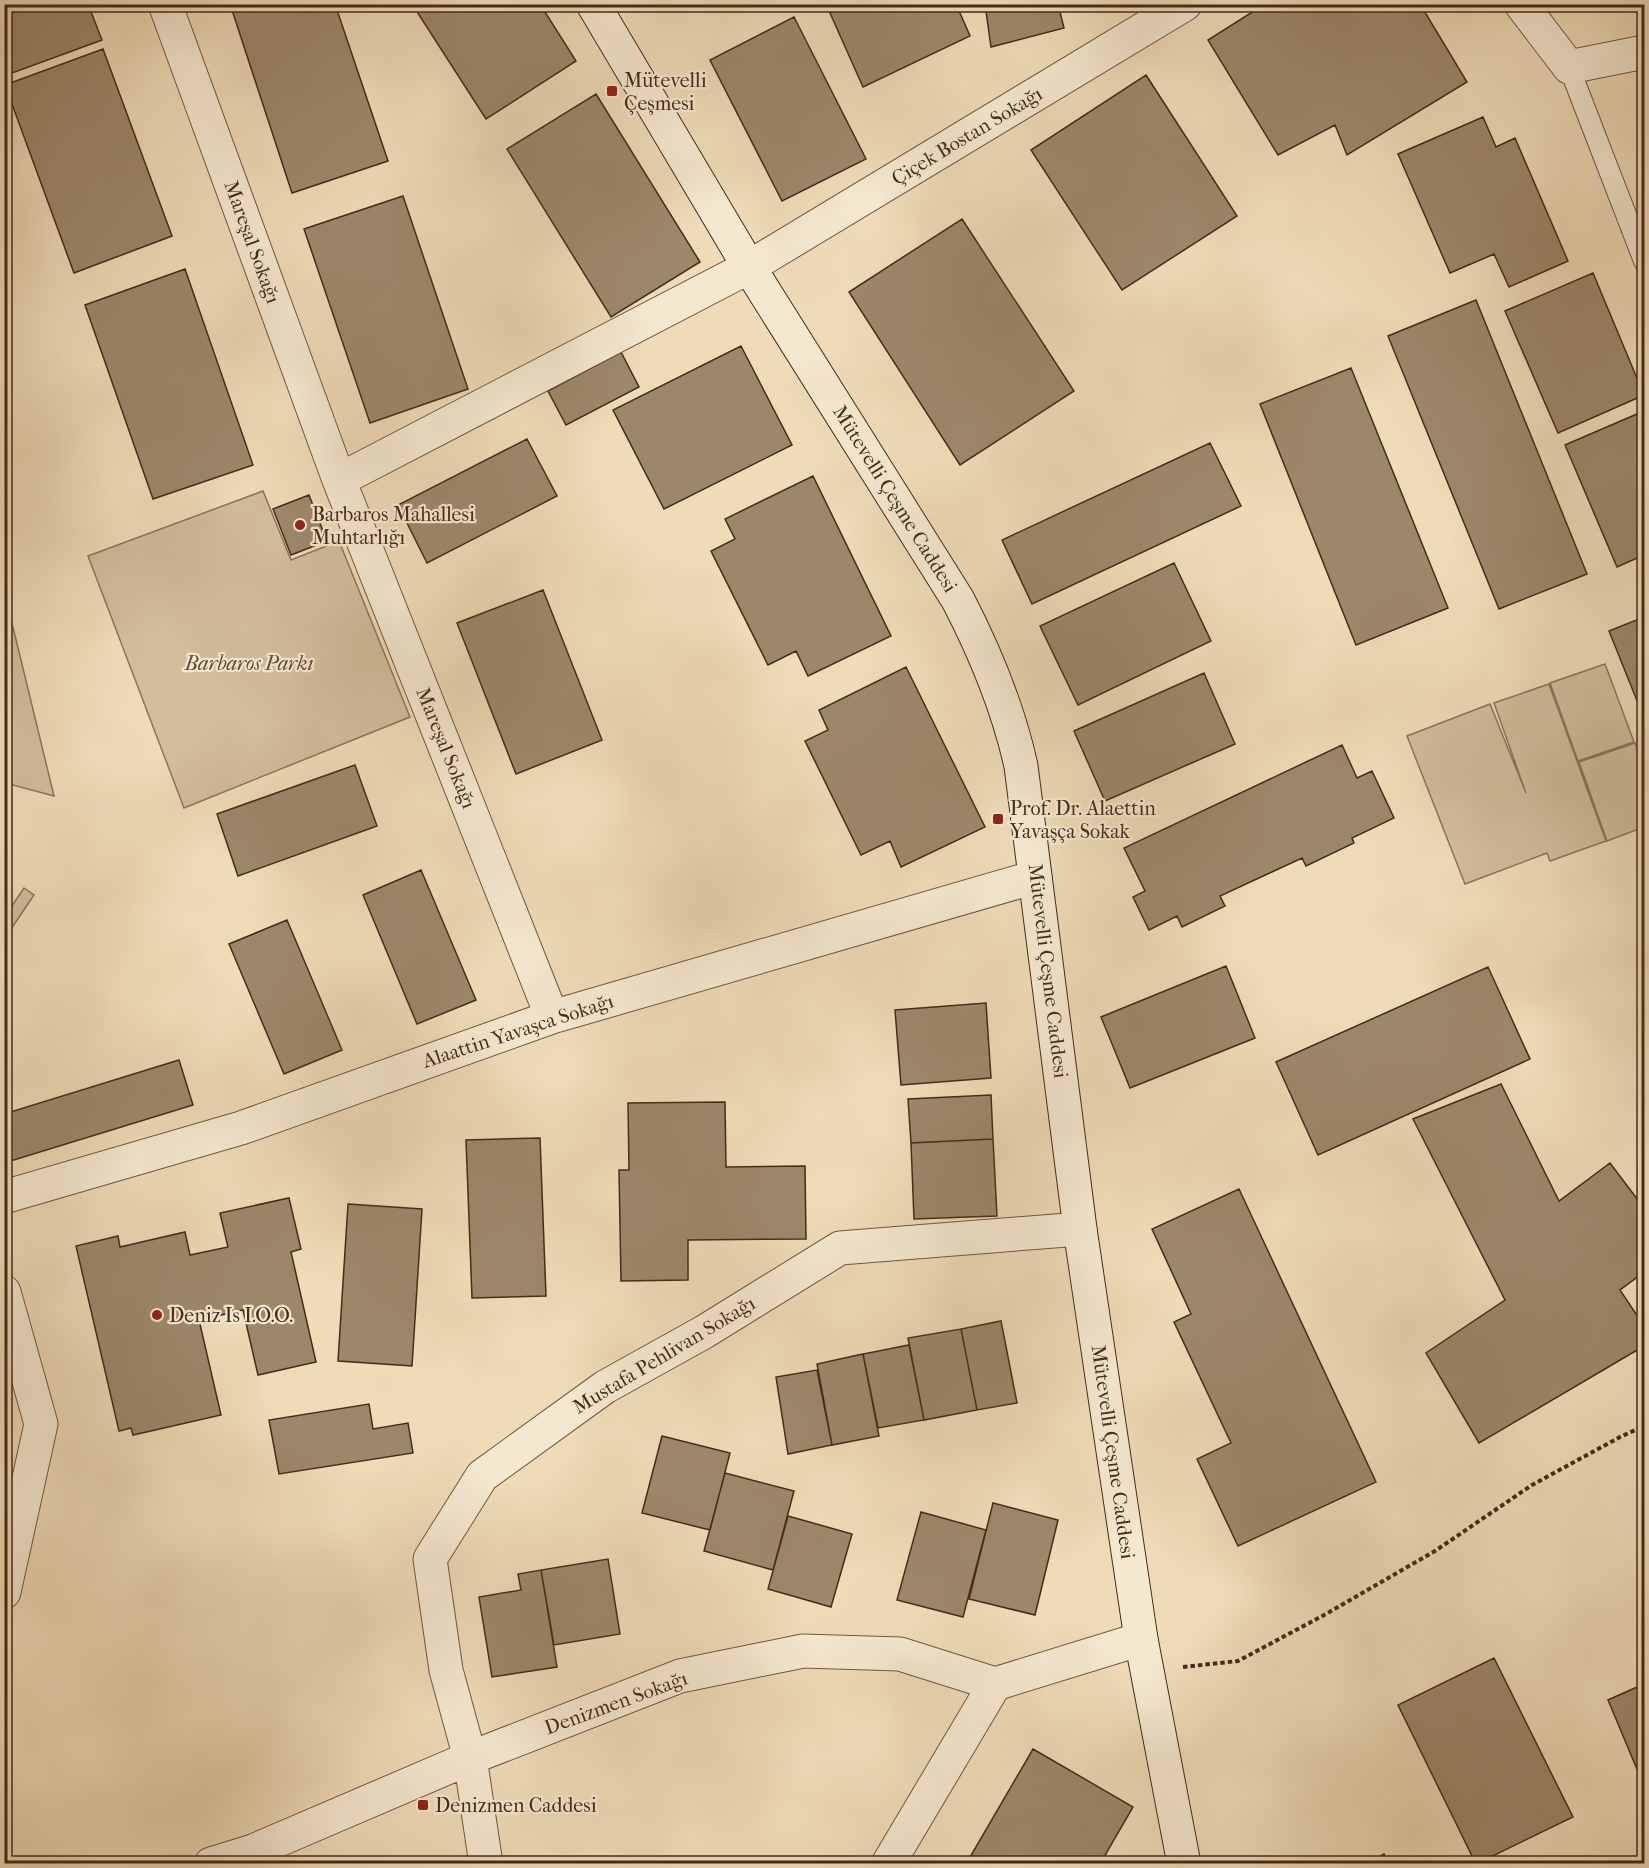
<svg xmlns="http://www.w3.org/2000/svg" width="1649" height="1868" viewBox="0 0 1649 1868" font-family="'IM FELL French Canon',serif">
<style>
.green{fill:#d2bd9d;stroke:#8c745a;stroke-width:1.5}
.building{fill:#9d876b;stroke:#452b18;stroke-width:1.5}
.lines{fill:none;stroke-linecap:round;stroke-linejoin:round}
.lane-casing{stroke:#705740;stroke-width:22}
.street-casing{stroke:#705740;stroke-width:35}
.secondary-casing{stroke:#452b18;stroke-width:35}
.path{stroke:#452b18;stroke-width:4;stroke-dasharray:4.5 3;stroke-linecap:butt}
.lane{stroke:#f5e8d1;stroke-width:20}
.street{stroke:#f5e8d1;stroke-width:33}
.secondary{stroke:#f5e8d1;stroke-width:33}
.poi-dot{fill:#8f2418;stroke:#f5e8d1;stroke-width:2}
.labels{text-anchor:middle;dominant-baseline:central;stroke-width:4.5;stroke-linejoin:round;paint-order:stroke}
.poi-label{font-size:20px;fill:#452b18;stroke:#f5e8d1;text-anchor:start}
.street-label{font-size:20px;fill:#452b18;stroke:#f5e8d1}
.park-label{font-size:20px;font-style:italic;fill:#614833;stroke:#f5e8d1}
</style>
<rect width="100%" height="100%" fill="#efdbb8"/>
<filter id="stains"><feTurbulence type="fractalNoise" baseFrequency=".00333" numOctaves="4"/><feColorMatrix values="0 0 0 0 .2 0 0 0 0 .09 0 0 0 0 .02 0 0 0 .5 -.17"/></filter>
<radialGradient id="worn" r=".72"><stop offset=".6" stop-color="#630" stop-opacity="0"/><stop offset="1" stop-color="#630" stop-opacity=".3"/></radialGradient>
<path class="green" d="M263 491 291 560 339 541 410 717 184 808 88 556Z
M10 615 54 796 5 783 4 642Z
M1605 664 1634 742 1578 761 1550 683Z
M1549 684 1606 841 1550 861 1547 853 1465 884 1407 736 1490 704 1526 793 1494 703Z
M1635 743 1644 770V827L1607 841 1579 762Z
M24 888 34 895 5 938V916Z"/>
<path class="building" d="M4 4H88L102 40 4 76Z
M230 4H335L388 161 292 193Z
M412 4H540L576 61 486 119Z
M826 4H956L970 36 863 87Z
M985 4H1058L1064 28 991 47Z
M1265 4H1420L1467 82 1347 155 1335 125 1278 155 1208 40Z
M794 17 866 159 782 201 710 60Z
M103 49 172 236 74 273 5 85Z
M1146 75 1237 216 1122 290 1031 150Z
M596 94 700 262 611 317 507 149Z
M1483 117 1496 147 1515 138 1568 261 1509 287 1494 254 1450 273 1398 154Z
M403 196 468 389 370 423 304 229Z
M962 219 1074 391 960 465 849 292Z
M185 269 253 465 153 499 85 305Z
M1593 273 1644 395 1558 433 1505 311Z
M1476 300 1587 574 1499 609 1388 336Z
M741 346 792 445 664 509 613 410Z
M621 352 639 387 566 425 548 391Z
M1351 368 1448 608 1356 645 1260 404Z
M1644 411V555L1617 567 1565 445Z
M527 439 557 496 427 563 398 505Z
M1210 443 1241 506 1032 604 1002 540Z
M813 476 891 636 808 676 796 651 768 665 711 551 735 539 725 519Z
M309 495 327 541 291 555 273 509Z
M1174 563 1211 641 1078 705 1040 626Z
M543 590 602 740 516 774 457 623Z
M1644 617V718L1609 631Z
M906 667 985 827 901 867 890 841 861 855 805 741 828 730 819 710Z
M1204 673 1235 744 1105 801 1074 731Z
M1342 745 1357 778 1372 771 1394 818 1352 838 1354 843 1306 866 1302 858 1220 896 1225 906 1182 927 1177 916 1149 930 1133 897 1145 891 1124 848Z
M355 765 377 826 238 876 217 814Z
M421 870 476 1000 417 1024 363 895Z
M287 920 342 1050 284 1074 229 944Z
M1226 966 1255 1038 1130 1088 1101 1017Z
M1488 967 1530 1059 1318 1155 1276 1062Z
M986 1003 991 1078 901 1085 895 1010Z
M179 1060 193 1105 4 1163V1114Z
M1501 1084 1559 1201 1610 1163 1644 1208V1272L1620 1290 1644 1326V1346L1479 1443 1426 1353 1505 1300 1413 1119Z
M991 1095 993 1139 911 1143 908 1099Z
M725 1102 726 1167 805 1166 806 1239 688 1240V1280L621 1281 619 1170H629L628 1103Z
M540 1138 546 1296 472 1298 466 1140Z
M993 1139 997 1216 914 1219 911 1143Z
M1239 1189 1376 1482 1238 1546 1197 1459 1231 1443 1174 1322 1191 1314 1152 1229Z
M289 1198 301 1249 291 1252 316 1362 258 1375 243 1310 199 1320 221 1415 133 1435 131 1428 119 1431 76 1246 118 1236 120 1247 185 1232 190 1255 228 1247 220 1213Z
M348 1204 422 1209 412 1366 338 1361Z
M1001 1321 1017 1403 977 1410 961 1329Z
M961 1329 977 1410 924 1420 908 1338Z
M909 1345 924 1420 878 1428 863 1354Z
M863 1354 879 1436 832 1445 817 1364Z
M817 1370 832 1445 788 1454 776 1377Z
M369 1404 373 1429 408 1423 413 1453 279 1474 269 1420Z
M662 1436 730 1453 710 1530 642 1513Z
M725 1473 794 1491 773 1570 704 1551Z
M993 1503 1058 1520 1035 1615 969 1599Z
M921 1512 986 1530 963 1617 897 1600Z
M788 1516 852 1534 831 1607 768 1589Z
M608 1559 620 1634 554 1645 541 1570Z
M541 1570 557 1667 492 1677 479 1597 521 1590 518 1574Z
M1494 1658 1573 1817 1476 1864 1398 1705Z
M1644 1684V1786L1608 1700Z
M1033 1749 1133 1807 1100 1864H966Z
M1384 1854 1389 1864H1366Z"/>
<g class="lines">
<g class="lane-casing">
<path id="lane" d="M1569 67 1644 261"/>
</g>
<g class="street-casing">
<path id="street" d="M165 4 339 480 552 1017
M1521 4 1569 67 1644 52
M339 480 749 267 1185 4
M4 1197 241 1128 552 1017 1035 877
M4 1292 41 1424 4 1592
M211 1864 253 1851 470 1758 680 1676 803 1651 900 1654 995 1684 1141 1639
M486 1864 470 1758 446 1670 430 1559 482 1476 605 1387 704 1332 840 1248 1080 1229
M888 1864 995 1684"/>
</g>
<g class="secondary-casing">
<path id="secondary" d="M593 4 749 267 958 600C986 654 1008 707 1021 766L1080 1229 1141 1639 1184 1864"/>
</g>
<path class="path" d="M1183 1667 1238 1661 1326 1614 1435 1551 1532 1485 1620 1437 1644 1426"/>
<use href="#lane" class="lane"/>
<use href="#street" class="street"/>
<use href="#secondary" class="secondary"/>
</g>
<g class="poi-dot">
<rect x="606" y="85" width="12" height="12" rx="3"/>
<circle cx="300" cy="525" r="6"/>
<rect x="992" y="813" width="12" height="12" rx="3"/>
<circle cx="157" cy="1315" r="6"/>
<rect x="417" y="1799" width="12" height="12" rx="3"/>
</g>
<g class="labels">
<g class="poi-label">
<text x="624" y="80">Mütevelli<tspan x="624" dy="23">Çeşmesi</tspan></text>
<text x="312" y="514">Barbaros Mahallesi<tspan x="312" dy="23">Muhtarlığı</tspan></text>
<text x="1010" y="808">Prof. Dr. Alaettin<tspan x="1010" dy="23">Yavaşça Sokak</tspan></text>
<text x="169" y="1315">Deniz Is I.O.O.</text>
<text x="435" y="1805">Denizmen Caddesi</text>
</g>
<g class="street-label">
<text transform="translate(967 136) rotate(-31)">Çiçek Bostan Sokağı</text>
<text transform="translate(252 242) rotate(70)">Mareşal Sokağı</text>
<text transform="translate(895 499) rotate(58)">Mütevelli Çeşme Caddesi</text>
<text transform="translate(446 748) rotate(68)">Mareşal Sokağı</text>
<text transform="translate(1048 971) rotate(83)">Mütevelli Çeşme Caddesi</text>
<text transform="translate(518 1031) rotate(-18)">Alaattin Yavaşca Sokağı</text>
<text transform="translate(664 1355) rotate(-31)">Mustafa Pehlivan Sokağı</text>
<text transform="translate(1113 1452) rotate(82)">Mütevelli Çeşme Caddesi</text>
<text transform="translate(616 1703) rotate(-20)">Denizmen Sokağı</text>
</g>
<g class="park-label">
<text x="249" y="663">Barbaros Parkı</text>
</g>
</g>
<rect width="1649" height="1868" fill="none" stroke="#efdbb8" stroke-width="24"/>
<rect x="6" y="6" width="1637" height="1856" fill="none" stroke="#452b18" stroke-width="3"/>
<rect x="12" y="12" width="1625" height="1844" fill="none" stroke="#452b18" stroke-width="1.5"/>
<rect width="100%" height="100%" filter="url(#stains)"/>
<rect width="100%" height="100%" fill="url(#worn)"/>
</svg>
